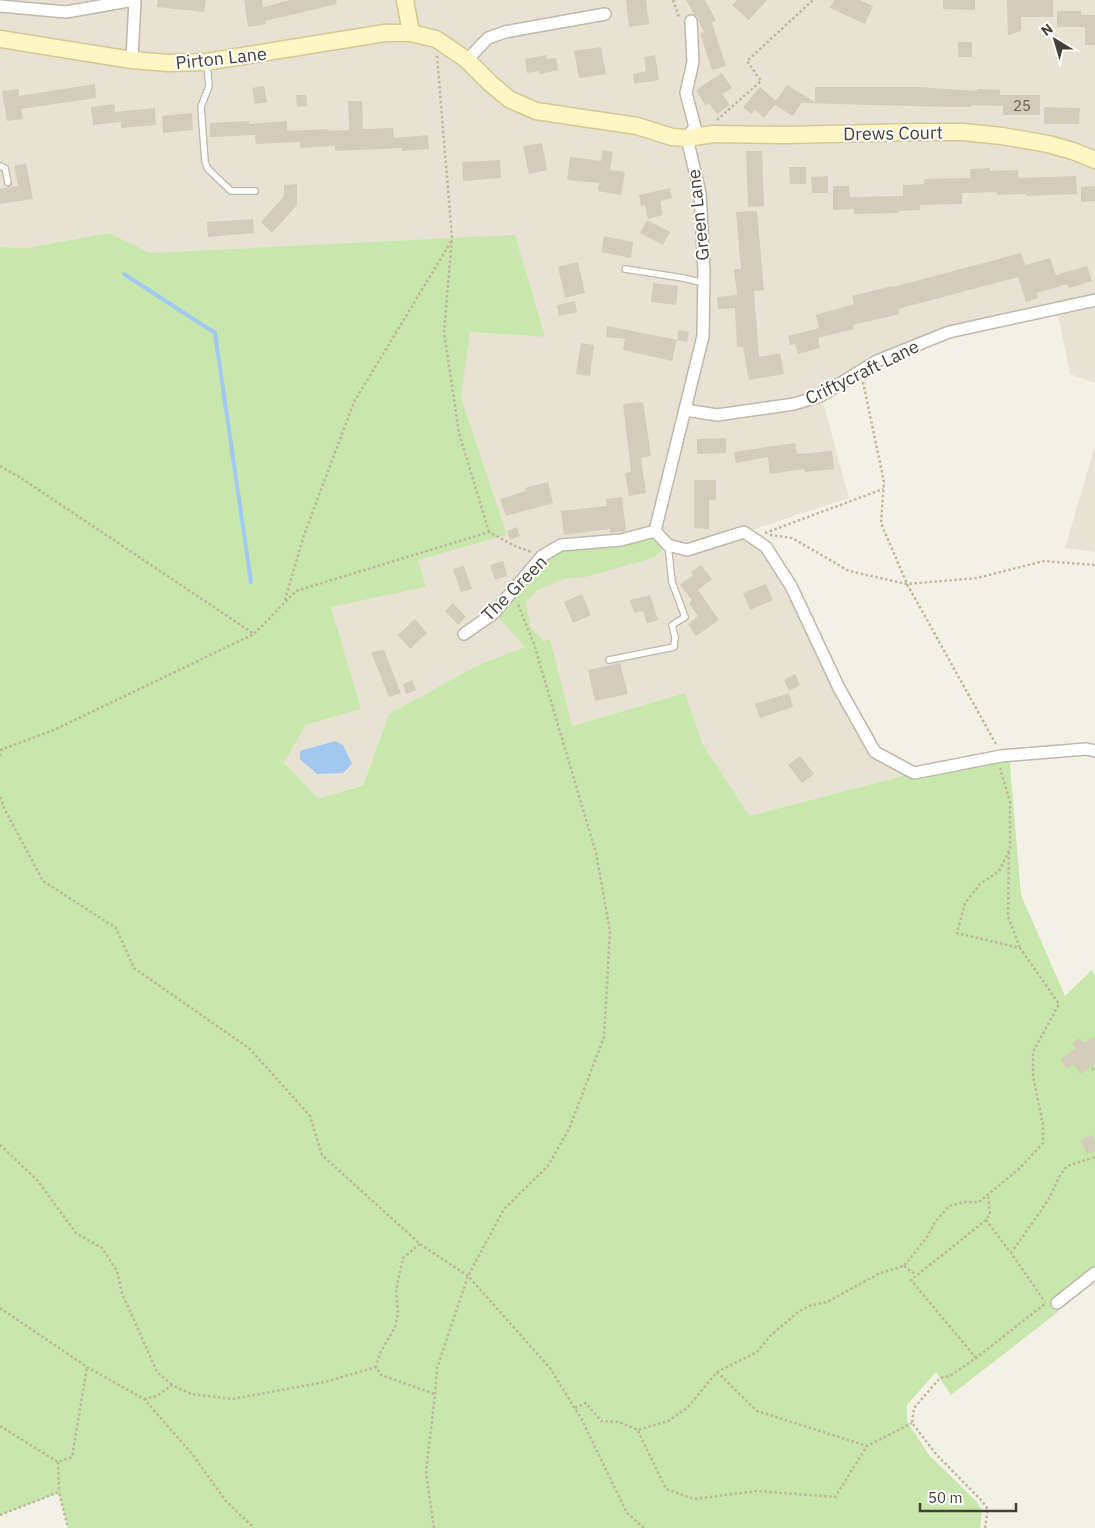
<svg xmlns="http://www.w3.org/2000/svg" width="1095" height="1528" viewBox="0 0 1095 1528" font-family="'IBM Plex Sans',sans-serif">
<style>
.residential{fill:#e7e2d3}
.green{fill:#c8e7ad}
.water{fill:#a0c8f0}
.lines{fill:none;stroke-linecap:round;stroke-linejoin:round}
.stream{stroke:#a0c8f0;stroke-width:4}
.building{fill:#d4ccba}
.lane-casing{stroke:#beb8a8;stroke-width:8}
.street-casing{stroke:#beb8a8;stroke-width:14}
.secondary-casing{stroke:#d3c894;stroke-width:19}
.path{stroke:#c0b699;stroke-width:2.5;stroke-dasharray:2.5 2.5;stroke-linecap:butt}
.lane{stroke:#fff;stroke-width:5.5}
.street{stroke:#fff;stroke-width:11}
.secondary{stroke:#fff6c3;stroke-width:16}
.labels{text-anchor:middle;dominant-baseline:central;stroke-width:4;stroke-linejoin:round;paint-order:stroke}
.number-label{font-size:15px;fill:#696356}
.street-label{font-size:18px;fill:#454035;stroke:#fff}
</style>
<rect width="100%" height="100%" fill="#f3f0e5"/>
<path class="residential" d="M0 0H1095V383L1070 374 1057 309 949 332 877 361 821 395 849 498 745 532 766 547 875 752 914 773 750 816 703 745 685 693 572 726 550 639 478 665 389 714 363 784 318 800 284 761 306 725 361 709 331 607 426 587 418 560 507 535 461 397 470 332 544 337 515 236 149 253 109 233 27 248 0 247Z
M1095 446V552L1065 548Z"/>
<path class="green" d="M109 233 150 253 515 235 545 337 470 332 461 397 507 535 418 560 426 587 331 607 361 709 306 725 284 762 318 799 363 785 389 714 478 665 525 647 494 613 542 556 561 545 655 531 668 545 653 558 585 577 563 579 538 590 526 602 530 626 543 641 550 639 572 726 685 693 703 745 750 816 914 773 1009 755 1021 895 1065 996 1092 970 1095 977V1267L1061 1297 1058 1312 951 1395 936 1372 907 1405V1421L929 1455 977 1502 982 1511 980 1528H68L59 1493 0 1515V247L27 248Z"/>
<path class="water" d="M335 741 343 745 352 764 343 773 317 774 300 759V751Z"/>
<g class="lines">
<path class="stream" d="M124 274 215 333 251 582"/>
</g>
<path class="building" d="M158 0H206L204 12 157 7Z
M244 0H262L263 7 290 0H336L337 4 265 21 266 24 248 27Z
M626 0H646L649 24 629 27Z
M686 0H705L716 20 712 23 726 66 712 70 700 33 704 32 699 22 698 17 694 14Z
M737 0H767L749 20 732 5Z
M834 0H860L873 6 865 24 830 8Z
M943 0H975V10L943 9Z
M1007 0H1053V17H1021V31L1008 35Z
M1057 11H1081V15H1095V45H1085V27H1057Z
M958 42H972V57H958Z
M601 47 606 74 579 78 574 51Z
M546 55 547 59 556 58 558 70 540 74 539 71 527 73 525 59Z
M655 55 659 80 634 84 633 74 646 71 644 57Z
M722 73 732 88 722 94 730 105 717 114 709 103 705 105 696 90Z
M95 84 96 98 21 109 23 119 7 121 2 91 18 89 19 96Z
M787 85 815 102V87H917L977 91V89L1000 90V95H1040V115H1003V106L971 105V107H949L801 103 793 116 775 105 764 118 755 110 751 114 743 107 760 87 776 101Z
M264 86 267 102 255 104 252 88Z
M296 95H306L307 106 297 107Z
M348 101H362L363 129 393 128 394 138 428 135 429 149 402 151V148L335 151V146L300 148V142L256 144 255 135 210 137V123L249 121V124L287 121V131L328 129 329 131 349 130Z
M114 104 115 112 155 108 156 125 121 128V122L93 125 91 107Z
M1044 107 1080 108 1079 124H1044Z
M192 113 193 130 163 133 162 116Z
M542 143 547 170 529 174 523 146Z
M603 150 613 152 610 170 625 172 621 195 598 191 599 183 567 180 570 157 601 161Z
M746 151H762L764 206 748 207Z
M500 160 501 178 463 181 462 162Z
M26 163 33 199 0 204V189L18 186 14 166Z
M789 167H806V184H790Z
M990 168V171L1018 170V178L1076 176 1077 194 1026 196V194L997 195V192L962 193V204L920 205V210L898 211V213L854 214V209L833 210V186H849L850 197 903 196V185L924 184V179L970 178V169Z
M828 176V193H812L811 177Z
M297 184V205L272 233 261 222 284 196V185Z
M1095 186V201L1081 202V187Z
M670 188 672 198 660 201 663 215 648 219 645 205 641 206 639 195Z
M757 211 764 290 754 291 759 357 780 353 784 374 749 380 743 347H737L735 308 718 309 717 297 737 295 734 269H741L736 212Z
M253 219 254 233 208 237 207 222Z
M647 220 670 232 663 245 640 233Z
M604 236 633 242 631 258 601 252Z
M1021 253 1025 265 1050 258 1056 275 1087 266 1092 281 1069 288 1067 284 1037 293 1038 298 1026 302 1018 277 898 309 899 314 853 325 854 329 818 338 820 348 798 354 795 344 790 345 788 336 819 328 816 315 854 304 852 296 892 286 893 287Z
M578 262 585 293 565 298 558 267Z
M653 283 678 286 676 305 651 302Z
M575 301 577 312 559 316 557 305Z
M607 326 677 340 672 361 623 350 625 339 606 337Z
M679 330 689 332 687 342 677 340Z
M581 343 594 345 590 376 576 374Z
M643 402 651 456 641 458 646 493 629 496 625 473 631 472 623 404Z
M726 438V453L697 454V439Z
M795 443 797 454 832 451 834 469 805 472 804 469 770 474 768 457 736 463 734 452Z
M694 480H716V500H709V529L694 528Z
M548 482 553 503 506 516 500 499 526 491 525 488Z
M622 497 626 531 610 533V529L564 535 561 511 607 506 606 499Z
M517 527 520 536 510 540 507 531Z
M503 561 507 576 495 580 490 565Z
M701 565 712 579 698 590 719 620 696 636 688 624 698 616 689 603 692 600 680 585 693 575 691 572Z
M464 566 472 589 461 592 453 569Z
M766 584 773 600 750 610 743 593Z
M582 594 591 615 573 623 564 602Z
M650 595 658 620 647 623 643 611 634 613 630 600Z
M453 603 466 617 458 625 445 611Z
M415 619 427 633 410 649 398 635Z
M384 650 401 693 389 697 371 652Z
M620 663 628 694 595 701 588 670Z
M795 674 800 685 789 691 784 680Z
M412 680 416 690 406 694 403 684Z
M789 693 793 707 760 718 755 704Z
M800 756 814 774 802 783 788 765Z
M1095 1036V1064L1080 1074 1074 1064 1067 1069 1060 1059 1076 1049 1072 1043 1080 1038 1084 1043Z
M1092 1135 1095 1142V1151L1087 1154 1081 1140Z"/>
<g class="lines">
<g class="lane-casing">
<path id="lane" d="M207 64 209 86 201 107 205 162 208 169 231 191H255
M0 166 5 168 8 183
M625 269 683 278 704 283
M609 660 674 647 675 637 672 625 685 617 672 582 668 545"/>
</g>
<g class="street-casing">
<path id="street" d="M0 6 66 12 134 0
M132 60 135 0
M467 60 488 38 505 32 605 14
M685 410 717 415 794 404 820 396 877 361 949 332 1095 300
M655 531 668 545 687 550 744 532 766 547 791 586 839 688 875 752 914 773 1001 756 1086 749 1095 751
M655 531 703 336 704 270 700 193 687 138 695 127 686 93 693 62 691 21
M464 634 494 613 542 556 561 545 621 540 655 531
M1057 1303 1095 1273"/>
</g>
<g class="secondary-casing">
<path id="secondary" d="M405 0 411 33
M0 39 132 60 168 63 206 62 385 33H411L436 39 467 60 490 83 509 99 536 111 637 126 672 137 687 138 713 134 786 135 914 132H963L1002 136 1048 144 1073 151 1095 160"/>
</g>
<path class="path" d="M673 0 679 17
M437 56 452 238 444 332 459 433 489 532
M717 120 761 81 747 61 813 0
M863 382 884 482 881 523 907 584 997 746
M0 466 21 478 254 634 296 591 489 532 517 547 532 552
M765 533 883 489
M770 535 792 538 849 571 907 584 977 578 1044 561 1095 565
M285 600 304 535 354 402 452 240
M0 750 54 730 254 634
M0 756 2 749
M0 797 5 810 43 881 116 928 134 968 250 1049 310 1116 322 1155 420 1244 468 1276 550 1368 582 1420 627 1513 644 1528
M1009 852 1008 916 1020 948
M1092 1068 1095 1071
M0 1145 37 1180 76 1233 102 1248 117 1271 122 1293 157 1372 172 1385
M986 1220 1011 1253 1045 1302
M420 1244 403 1258 396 1290 398 1313 395 1327 380 1353 376 1367 381 1375 435 1394
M1011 1253 1038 1215 1050 1197 1059 1177 1067 1166 1095 1157
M904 1266 916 1275
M0 1308 87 1367 144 1399 193 1455 225 1500 254 1528
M976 1358 911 1280 986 1220 990 1214 988 1194
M717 1372 757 1411 867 1446 912 1423
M144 1399 157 1396 172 1385 191 1394 232 1399 325 1382 376 1367
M575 1408 586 1403 601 1421 619 1422 638 1430 668 1421 687 1408 717 1372 757 1352 770 1336 798 1312 809 1306 827 1302 880 1273 904 1266 927 1237 935 1222 949 1206 964 1202H979L1020 1168 1043 1143V1125L1033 1076V1052L1059 1004 1020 948 957 933 965 903 980 884 999 871 1010 849V802L1000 768
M0 1426 58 1462 72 1457 87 1367
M638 1431 666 1489 694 1499 757 1491 835 1497 867 1446
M58 1462 59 1492
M0 1515 59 1492 68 1528
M434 1528 426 1473 435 1394 437 1368 468 1276 504 1209 548 1166 569 1129 604 1037 610 931 596 853 534 644 517 602
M985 1528 988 1509 980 1499 936 1454 912 1423 914 1408 940 1378 950 1376 976 1358 1046 1303"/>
<use href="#lane" class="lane"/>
<use href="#street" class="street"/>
<use href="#secondary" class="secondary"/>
</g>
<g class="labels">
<g class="number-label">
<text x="1022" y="105">25</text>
</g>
<g class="street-label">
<text transform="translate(221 58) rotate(-6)">Pirton Lane</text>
<text transform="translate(893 133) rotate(-1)">Drews Court</text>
<text transform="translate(698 215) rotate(-96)">Green Lane</text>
<text transform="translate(862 372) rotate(-26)">Criftycraft Lane</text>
<text transform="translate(514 588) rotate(-45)">The Green</text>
</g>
</g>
<g transform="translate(1055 40) rotate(322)" stroke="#ffffff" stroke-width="4" paint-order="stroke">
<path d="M0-4L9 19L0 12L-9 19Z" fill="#454035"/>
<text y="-8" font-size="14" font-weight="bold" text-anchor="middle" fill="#454035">N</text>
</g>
<path d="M920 1503v8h96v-8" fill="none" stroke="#454035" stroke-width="2.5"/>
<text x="928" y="1503" font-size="15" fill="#454035" stroke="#ffffff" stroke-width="4" paint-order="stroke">50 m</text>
</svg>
